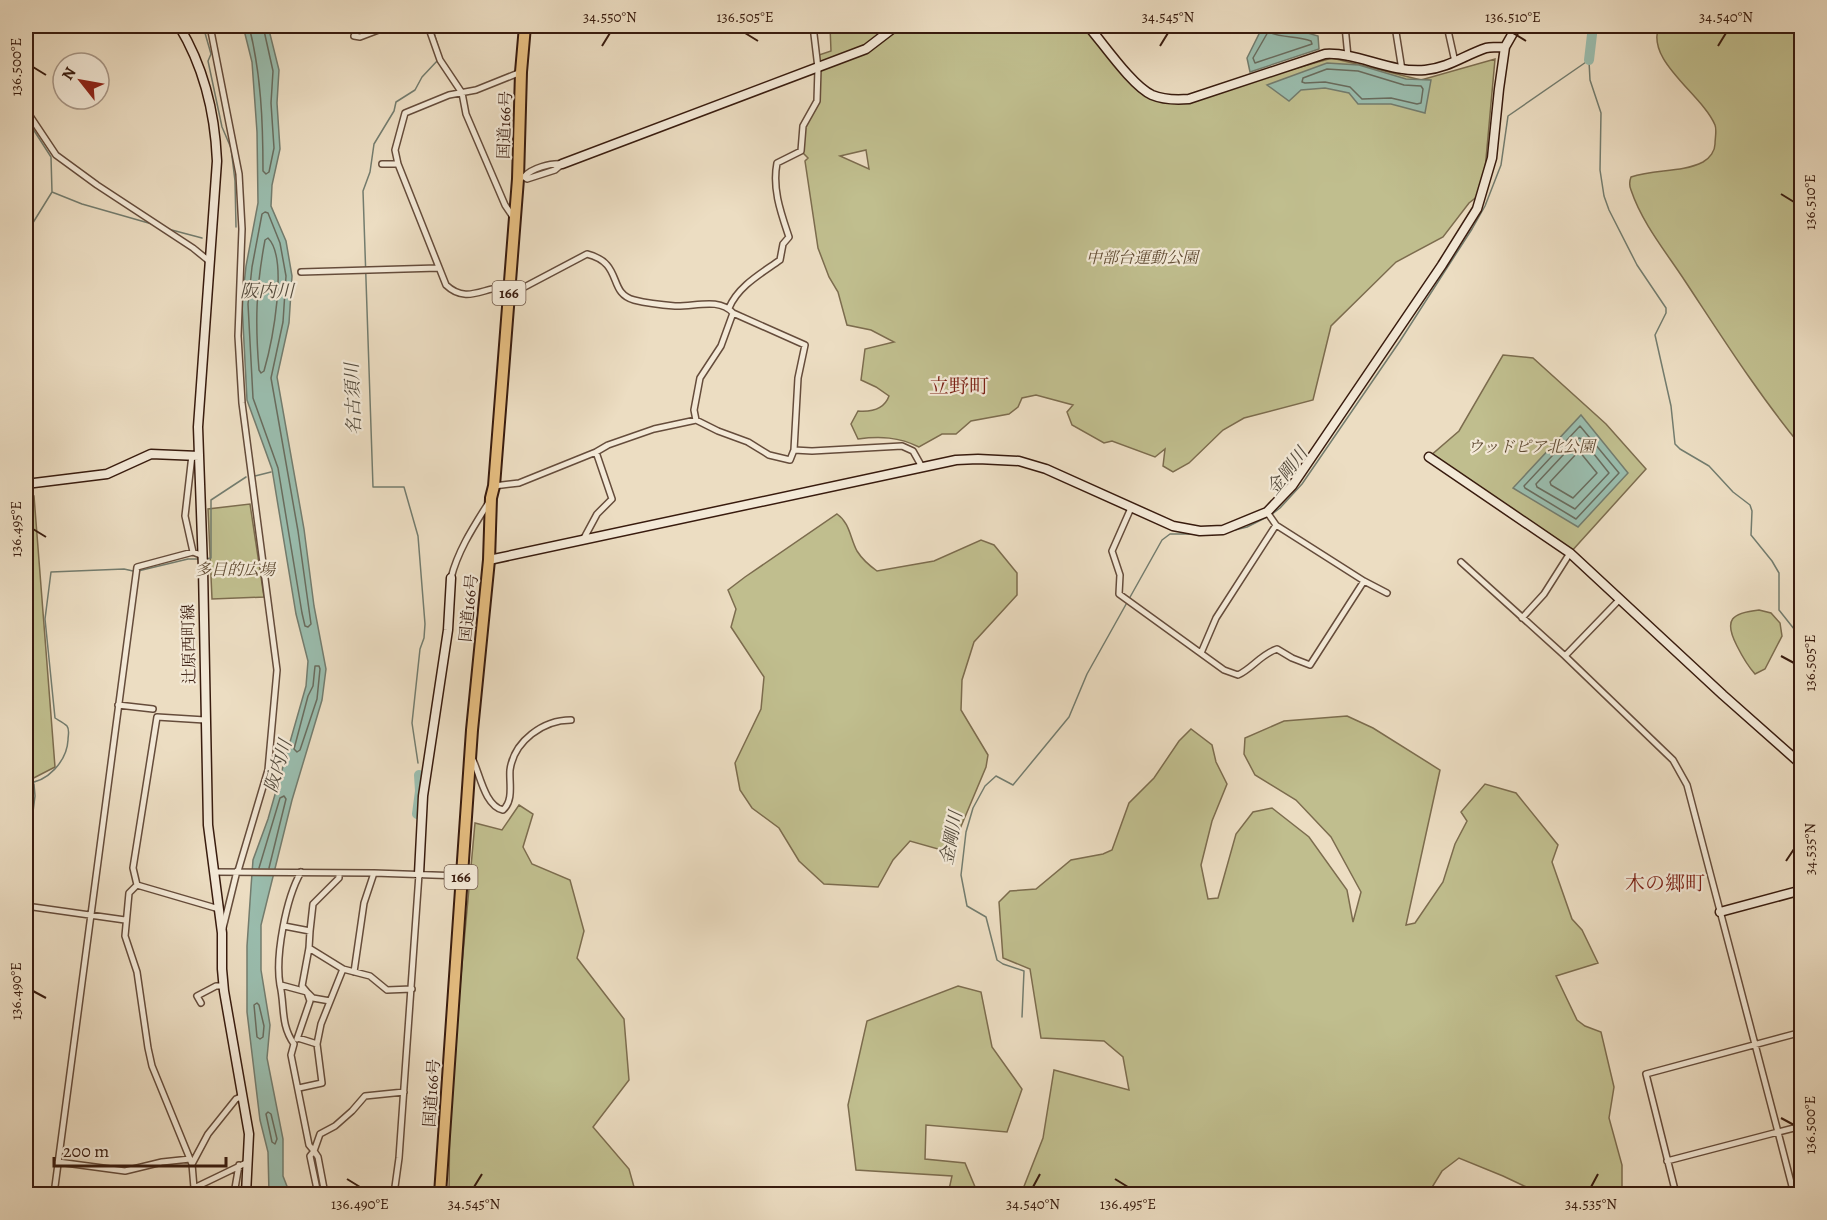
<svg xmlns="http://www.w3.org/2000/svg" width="1827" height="1220" viewBox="0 0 1827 1220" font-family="Alegreya,'Noto Serif JP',serif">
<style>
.green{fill:#c0be8e;stroke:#7c6c4e;stroke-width:1.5;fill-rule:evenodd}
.water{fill:#9abdae;stroke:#737c6e;stroke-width:1.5}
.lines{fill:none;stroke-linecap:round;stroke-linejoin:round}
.shore{stroke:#696c5e;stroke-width:1.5}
.stream{stroke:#737c6e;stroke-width:1.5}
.river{stroke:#9abdae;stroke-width:10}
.street-casing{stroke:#654c3b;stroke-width:8}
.secondary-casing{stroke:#381b0e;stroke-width:11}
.highway-casing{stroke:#381b0e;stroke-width:14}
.street{stroke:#f3e9d7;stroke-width:5}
.secondary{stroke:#f3e9d7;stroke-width:8}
.highway{stroke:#e6be81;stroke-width:10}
.ticks{fill:none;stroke:#381b0e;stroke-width:2}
.labels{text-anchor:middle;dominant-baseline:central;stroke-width:4.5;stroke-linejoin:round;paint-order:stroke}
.shield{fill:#f3e9d7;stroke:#70594a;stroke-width:1.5}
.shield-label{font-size:15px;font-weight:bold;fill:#381b0e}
.street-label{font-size:16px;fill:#381b0e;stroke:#f3e9d7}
.park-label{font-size:16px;font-style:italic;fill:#614c34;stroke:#f3e9d7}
.water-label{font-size:18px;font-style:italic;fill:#554c3e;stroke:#f3e9d7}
.quarter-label{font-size:20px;fill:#7a1f14;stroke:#f3e9d7}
.neatline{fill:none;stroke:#381b0e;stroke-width:2}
.ticks-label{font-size:15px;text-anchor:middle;fill:#381b0e}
</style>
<rect width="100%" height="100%" fill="#ecddc2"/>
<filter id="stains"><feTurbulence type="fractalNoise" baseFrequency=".00333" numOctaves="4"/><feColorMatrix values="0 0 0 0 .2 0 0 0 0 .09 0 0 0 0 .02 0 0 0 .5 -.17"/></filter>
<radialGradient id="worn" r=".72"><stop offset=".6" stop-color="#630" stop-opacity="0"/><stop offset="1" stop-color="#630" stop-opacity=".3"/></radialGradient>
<path class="green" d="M830 26H1087L1152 95 1189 99 1332 58 1421 80 1495 59 1483 192 1469 203 1443 237 1396 262 1331 326 1313 400 1244 418 1223 430 1189 463 1173 472 1163 466 1165 449 1155 457 1112 441 1104 443 1072 425 1067 412 1073 405 1036 395 1022 398 1018 407 1009 414 971 421 956 434H942L919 447C899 437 880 436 858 439L851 424 858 411C871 412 884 410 889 396L876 387 861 380 865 349 894 342 871 330 847 325 838 292 829 277 818 248 805 161 808 158 801 151 803 126 817 101 816 56 831 51ZM866 150 869 169 840 156Z
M1659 26H1801C1802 55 1804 85 1801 115 1798 150 1787 181 1802 216L1801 446C1758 394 1722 337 1685 281 1666 252 1642 223 1631 190 1629 185 1629 182 1631 177 1655 169 1681 173 1703 162 1710 158 1715 151 1715 144 1715 138 1717 130 1715 125 1702 94 1645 61 1659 26Z
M1503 355 1533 358 1606 424 1646 469 1570 553 1429 457 1459 431Z
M26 496H34L55 767 26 782Z
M250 504 264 597 212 599 208 509Z
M837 514C850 523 850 538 857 551 862 559 870 566 877 571L934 561 981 540 994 545 1017 573V595L974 642 962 680 961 710 988 755 986 767 954 843 945 851 910 841 893 860 878 887 824 884 799 861 779 828 752 808 740 790 735 763 761 709 764 677 731 627 736 609 728 590 745 577Z
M1759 610 1771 613 1780 623 1782 636 1765 669 1755 674C1747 665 1742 656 1737 646 1723 619 1732 613 1759 610Z
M1347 716 1373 728 1440 770 1406 925 1415 923 1443 882 1455 844 1467 821 1461 812 1485 784 1516 793 1558 845 1552 862 1572 919 1582 930 1598 963 1556 976 1577 1020 1585 1026 1601 1032 1614 1087 1609 1118 1622 1165V1194H1541L1503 1176 1459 1158 1442 1171 1428 1194H1021L1043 1138 1054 1070 1129 1090 1123 1057 1104 1041 1041 1038 1030 969 1003 958 999 902 1010 891 1036 889 1071 860 1103 854 1112 850 1129 803 1154 778 1179 741 1191 729 1212 745 1216 762 1227 784 1212 821 1201 865 1208 899 1218 898 1236 834 1253 812 1272 808 1309 837 1347 890 1353 922 1361 892 1331 837 1296 800 1255 775 1244 754 1245 738 1284 721Z
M519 805 533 814 523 847 532 864 570 880 584 931 577 958 624 1019 629 1080 593 1127 629 1169 636 1194H449L450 1095 475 823 502 830Z
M958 986 981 992 992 1047 1022 1089 1007 1132 926 1125 925 1159 965 1163 978 1194H948L952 1176 856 1170 848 1105 867 1021Z"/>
<path class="water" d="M243 26H268L279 70 277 103 280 149 272 185 271 206 286 241 292 276 289 323 277 377 304 529 314 606 326 669 322 700 292 800 261 925V970L270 1025 267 1058 283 1139V1176L290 1194H269L268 1152 260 1120 247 1012V946L251 887 253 860 268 819 306 686 308 661 296 614 272 469 247 400 242 304 246 266 258 203 257 132 252 62Z
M1263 26 1282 31 1298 30 1318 36 1319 49 1250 72 1247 58Z
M1327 63 1359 65 1406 79 1431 80 1425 113 1391 104H1358L1349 93 1325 88 1301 90 1289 101 1267 85Z
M1581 415 1628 473 1578 527 1513 488Z"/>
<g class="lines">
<path class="shore" d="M249 26C261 73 263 122 263 171L266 174 269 172 274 148 271 103 273 71 263 26
M1268 32C1282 38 1296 36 1311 41L1312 44 1255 63 1253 58Z
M1327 69 1358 71 1404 85 1421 86 1423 89 1421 103 1417 104 1391 98 1362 99 1350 87 1325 82 1305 83 1302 82 1303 78Z
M265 212 268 213 280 243 286 276 283 322 271 378 298 531 311 624 308 627 305 626 302 613 278 468 253 398 248 304 252 267 262 214Z
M268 238C289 259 272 343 264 371L261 373 259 370C255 322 256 288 265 240Z
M1580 426 1619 473 1576 519 1525 488 1524 486Z
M1579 438 1582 439 1609 473 1575 509 1537 487 1536 484Z
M1579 451 1597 473 1573 498 1551 485 1550 482Z
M315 666H319L320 669 317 699 300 750 297 752 294 749 308 696 313 686Z
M259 868 280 798 284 796 286 799 269 868
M257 1003 259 1005 264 1026 263 1037 260 1039 257 1037 254 1005Z
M268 1112 271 1114 277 1139 275 1144 272 1142 266 1114Z"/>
<path class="stream" d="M203 26 211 54 208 61 222 127 231 148 235 181 236 227
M432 26 440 53
M1589 61 1590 80 1601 113 1600 170 1604 196 1609 210 1637 265 1666 308V313L1655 335 1671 406 1675 444 1680 449 1709 466 1733 492 1750 505 1752 511 1751 535 1772 561 1779 573V610L1802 639
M26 118 51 157 52 192 26 234
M52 192 82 204 152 224
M168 229 202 238
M255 476 271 472
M1271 515 1280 508 1302 484 1400 341 1472 229 1485 206 1501 165 1508 116 1589 60
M1235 530 1247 527 1267 517
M205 559 211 558V500L246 477
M138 571 188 559H201
M418 763 412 723 420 649 424 638 425 624 418 536 404 487H373L363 191 370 172 374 144 394 111 396 102 415 90 422 77 438 60
M26 783C47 783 67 761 68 740 68 735 70 730 67 726 64 723 58 720 55 718L45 619 51 572 124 569 133 571
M26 868 35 796 34 784
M1022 1017 1024 971 1003 964 997 960 986 917 967 906 961 875 966 832 973 808 985 786 996 776 1013 785 1069 717 1087 674 1162 540 1170 534H1195"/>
<path class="river" d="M1589 60 1593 26
M417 814 420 791 419 775"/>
<g class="street-casing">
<path id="street" d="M210 26 239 174 242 229 238 336 242 403 277 670 268 770 238 871
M428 26 440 60 462 93 466 114 505 205 513 217
M1345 26 1348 57
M1395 26 1402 70
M1447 26 1455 62
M354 36 360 37 389 26
M26 110 56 155 97 185 193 248 209 261
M382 164H398
M524 177 527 179 555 170 562 164
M524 177C531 168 551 163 562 164
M301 272 438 268
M729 308C738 286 762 273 780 260L783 244 789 237C781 213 772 189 777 163L801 151 803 126 817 101 818 68 813 26
M696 420 694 410 700 378 721 346 733 313
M794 450 812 451 902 446 913 451 922 467
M192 455 185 516 193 552
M494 486 519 483 596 452 608 445 654 429 696 420 718 431 748 442 769 455 790 460 794 450 798 378 805 345 733 313C719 297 694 307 675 306 662 305 646 303 634 300 607 293 624 263 587 254L515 292C492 277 471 309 446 285L398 164 395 150 405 113 449 95 476 90 521 72
M1131 508 1112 551 1120 575 1119 594 1224 670 1238 675C1253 668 1261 654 1277 649L1292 658 1310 665 1364 581
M1267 512 1276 525 1364 581 1387 593
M583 540 597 514 612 499 596 452
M1461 562 1565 656 1673 760 1687 785 1778 1132 1667 1161
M451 578C458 550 474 526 489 502
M1522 618 1544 594 1570 553
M1201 653 1216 618 1276 525
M1565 656 1619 600
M118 705 153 709
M473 760C480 775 485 806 503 810 514 800 509 783 510 770 514 741 543 720 571 720
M214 872 374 873 461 876
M301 872C286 898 275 956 280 985 285 1006 280 1024 294 1044L291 1055 309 1145 314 1151 310 1156 318 1194
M137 885 133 868 157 717 205 720
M26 906 125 920
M284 926 310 931 313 904 339 878V874
M223 928 237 871
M309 948 343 969
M354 972 364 903 374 873
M281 985 307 992 302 986 309 948 310 931
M308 993 313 998 330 1001
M201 1003 197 996 216 986H224
M298 1038 317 1044 322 1083 299 1088
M297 1039 310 1001 307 992
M317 1044 321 1024 343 969 370 976 387 990 412 989
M58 1162 125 1171 162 1162 190 1159
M192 1164 208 1134 236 1099 243 1096
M194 1188 192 1164 152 1066 148 1048 137 972 125 936 129 893 137 885 219 909
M54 1194 137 567 193 552 203 556
M186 1194 194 1188 248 1162
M234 1194 239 1165
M325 1194 318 1157 314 1151 320 1134 335 1126 352 1111 365 1096 404 1092
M394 1194 399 1158 419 874
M1676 1194 1646 1074 1802 1032
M1794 1194 1778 1132 1802 1126"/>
</g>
<g class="secondary-casing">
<path id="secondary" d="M179 26C204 67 215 114 217 161L198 427 203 568 208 825 222 933V969L224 991 249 1134 246 1194
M1088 26C1103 43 1132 86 1152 95 1164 100 1177 100 1189 99L1325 54C1358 52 1389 73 1425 70 1448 68 1465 55 1486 48 1492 47 1499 47 1505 47
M562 164 866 49 896 26
M1429 457 1570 553 1723 695 1802 765
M26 484 107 474 151 454 199 456
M489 560 956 460 978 459 1019 461 1046 469 1173 526 1200 531 1223 530 1267 512 1292 486 1442 265 1477 209 1492 158 1499 89 1505 47 1517 26
M419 874 423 796 448 630 451 578
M1720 912 1802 890"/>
</g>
<g class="highway-casing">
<path id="highway" d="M440 1194 472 730 489 560 491 498 494 486 518 179 521 72 525 26"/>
</g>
<use href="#street" class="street"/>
<use href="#secondary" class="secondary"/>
<use href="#highway" class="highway"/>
</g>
<path class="ticks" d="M745 33 758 41M1513 33 1526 41M602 46 610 33M1160 46 1168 33M1718 46 1726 33M33 67 46 75M1781 194 1794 202M33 529 46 537M1781 656 1794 663M1786 861 1794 849M33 991 46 998M1781 1118 1794 1125M347 1179 360 1187M1115 1179 1128 1187M474 1187 482 1174M1033 1187 1040 1174M1591 1187 1598 1174"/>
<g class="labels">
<g class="shield">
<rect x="492.5" y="281" width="33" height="24" rx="4.5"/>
<rect x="444.5" y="865" width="33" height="24" rx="4.5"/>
</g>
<g class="shield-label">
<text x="509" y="293">166</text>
<text x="461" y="877">166</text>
</g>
<g class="street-label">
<text transform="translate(505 125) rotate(-88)">国道166号</text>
<text transform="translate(469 608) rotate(-84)">国道166号</text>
<text transform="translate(189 644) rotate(-91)">辻原西町線</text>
<text transform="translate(432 1093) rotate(-86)">国道166号</text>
</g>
<g class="park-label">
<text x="1142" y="258">中部台運動公園</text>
<text x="1531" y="447">ウッドピア北公園</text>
<text x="235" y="570">多目的広場</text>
</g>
<g class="water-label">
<text x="267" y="291">阪内川</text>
<text transform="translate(353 399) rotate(-92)">名古須川</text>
<text transform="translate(1287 471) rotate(-52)">金剛川</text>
<text transform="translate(278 766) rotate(-73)">阪内川</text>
<text transform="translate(951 838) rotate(-79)">金剛川</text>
</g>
<g class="quarter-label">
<text x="959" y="386">立野町</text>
<text x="1665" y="883">木の郷町</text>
</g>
</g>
<rect width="1827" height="1220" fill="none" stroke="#ecddc2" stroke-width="66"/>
<g transform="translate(81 81) rotate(301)"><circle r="28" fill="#f3e9d7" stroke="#a89787" stroke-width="1.5"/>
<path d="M0-4.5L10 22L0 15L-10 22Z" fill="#8f2418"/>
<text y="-9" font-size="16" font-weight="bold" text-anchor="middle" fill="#381b0e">N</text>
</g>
<path d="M54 1157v9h172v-9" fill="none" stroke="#381b0e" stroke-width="3"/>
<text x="63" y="1157" font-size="18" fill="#381b0e" stroke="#f3e9d7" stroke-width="4.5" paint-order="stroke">200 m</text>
<rect x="33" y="33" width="1761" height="1154" class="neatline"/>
<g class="ticks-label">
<text x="610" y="22">34.550°N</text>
<text x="745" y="22">136.505°E</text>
<text x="1168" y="22">34.545°N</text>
<text x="1513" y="22">136.510°E</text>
<text x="1726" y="22">34.540°N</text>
<text transform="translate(16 67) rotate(-90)" y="5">136.500°E</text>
<text transform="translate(1810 202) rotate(-90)" y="5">136.510°E</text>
<text transform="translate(16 529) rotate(-90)" y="5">136.495°E</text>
<text transform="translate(1810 663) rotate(-90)" y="5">136.505°E</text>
<text transform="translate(1810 849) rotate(-90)" y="5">34.535°N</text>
<text transform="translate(16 991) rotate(-90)" y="5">136.490°E</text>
<text transform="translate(1810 1125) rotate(-90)" y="5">136.500°E</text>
<text x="360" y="1209">136.490°E</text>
<text x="474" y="1209">34.545°N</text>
<text x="1033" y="1209">34.540°N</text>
<text x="1128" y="1209">136.495°E</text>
<text x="1591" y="1209">34.535°N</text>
</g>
<rect width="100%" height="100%" filter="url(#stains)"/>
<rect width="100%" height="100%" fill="url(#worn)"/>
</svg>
